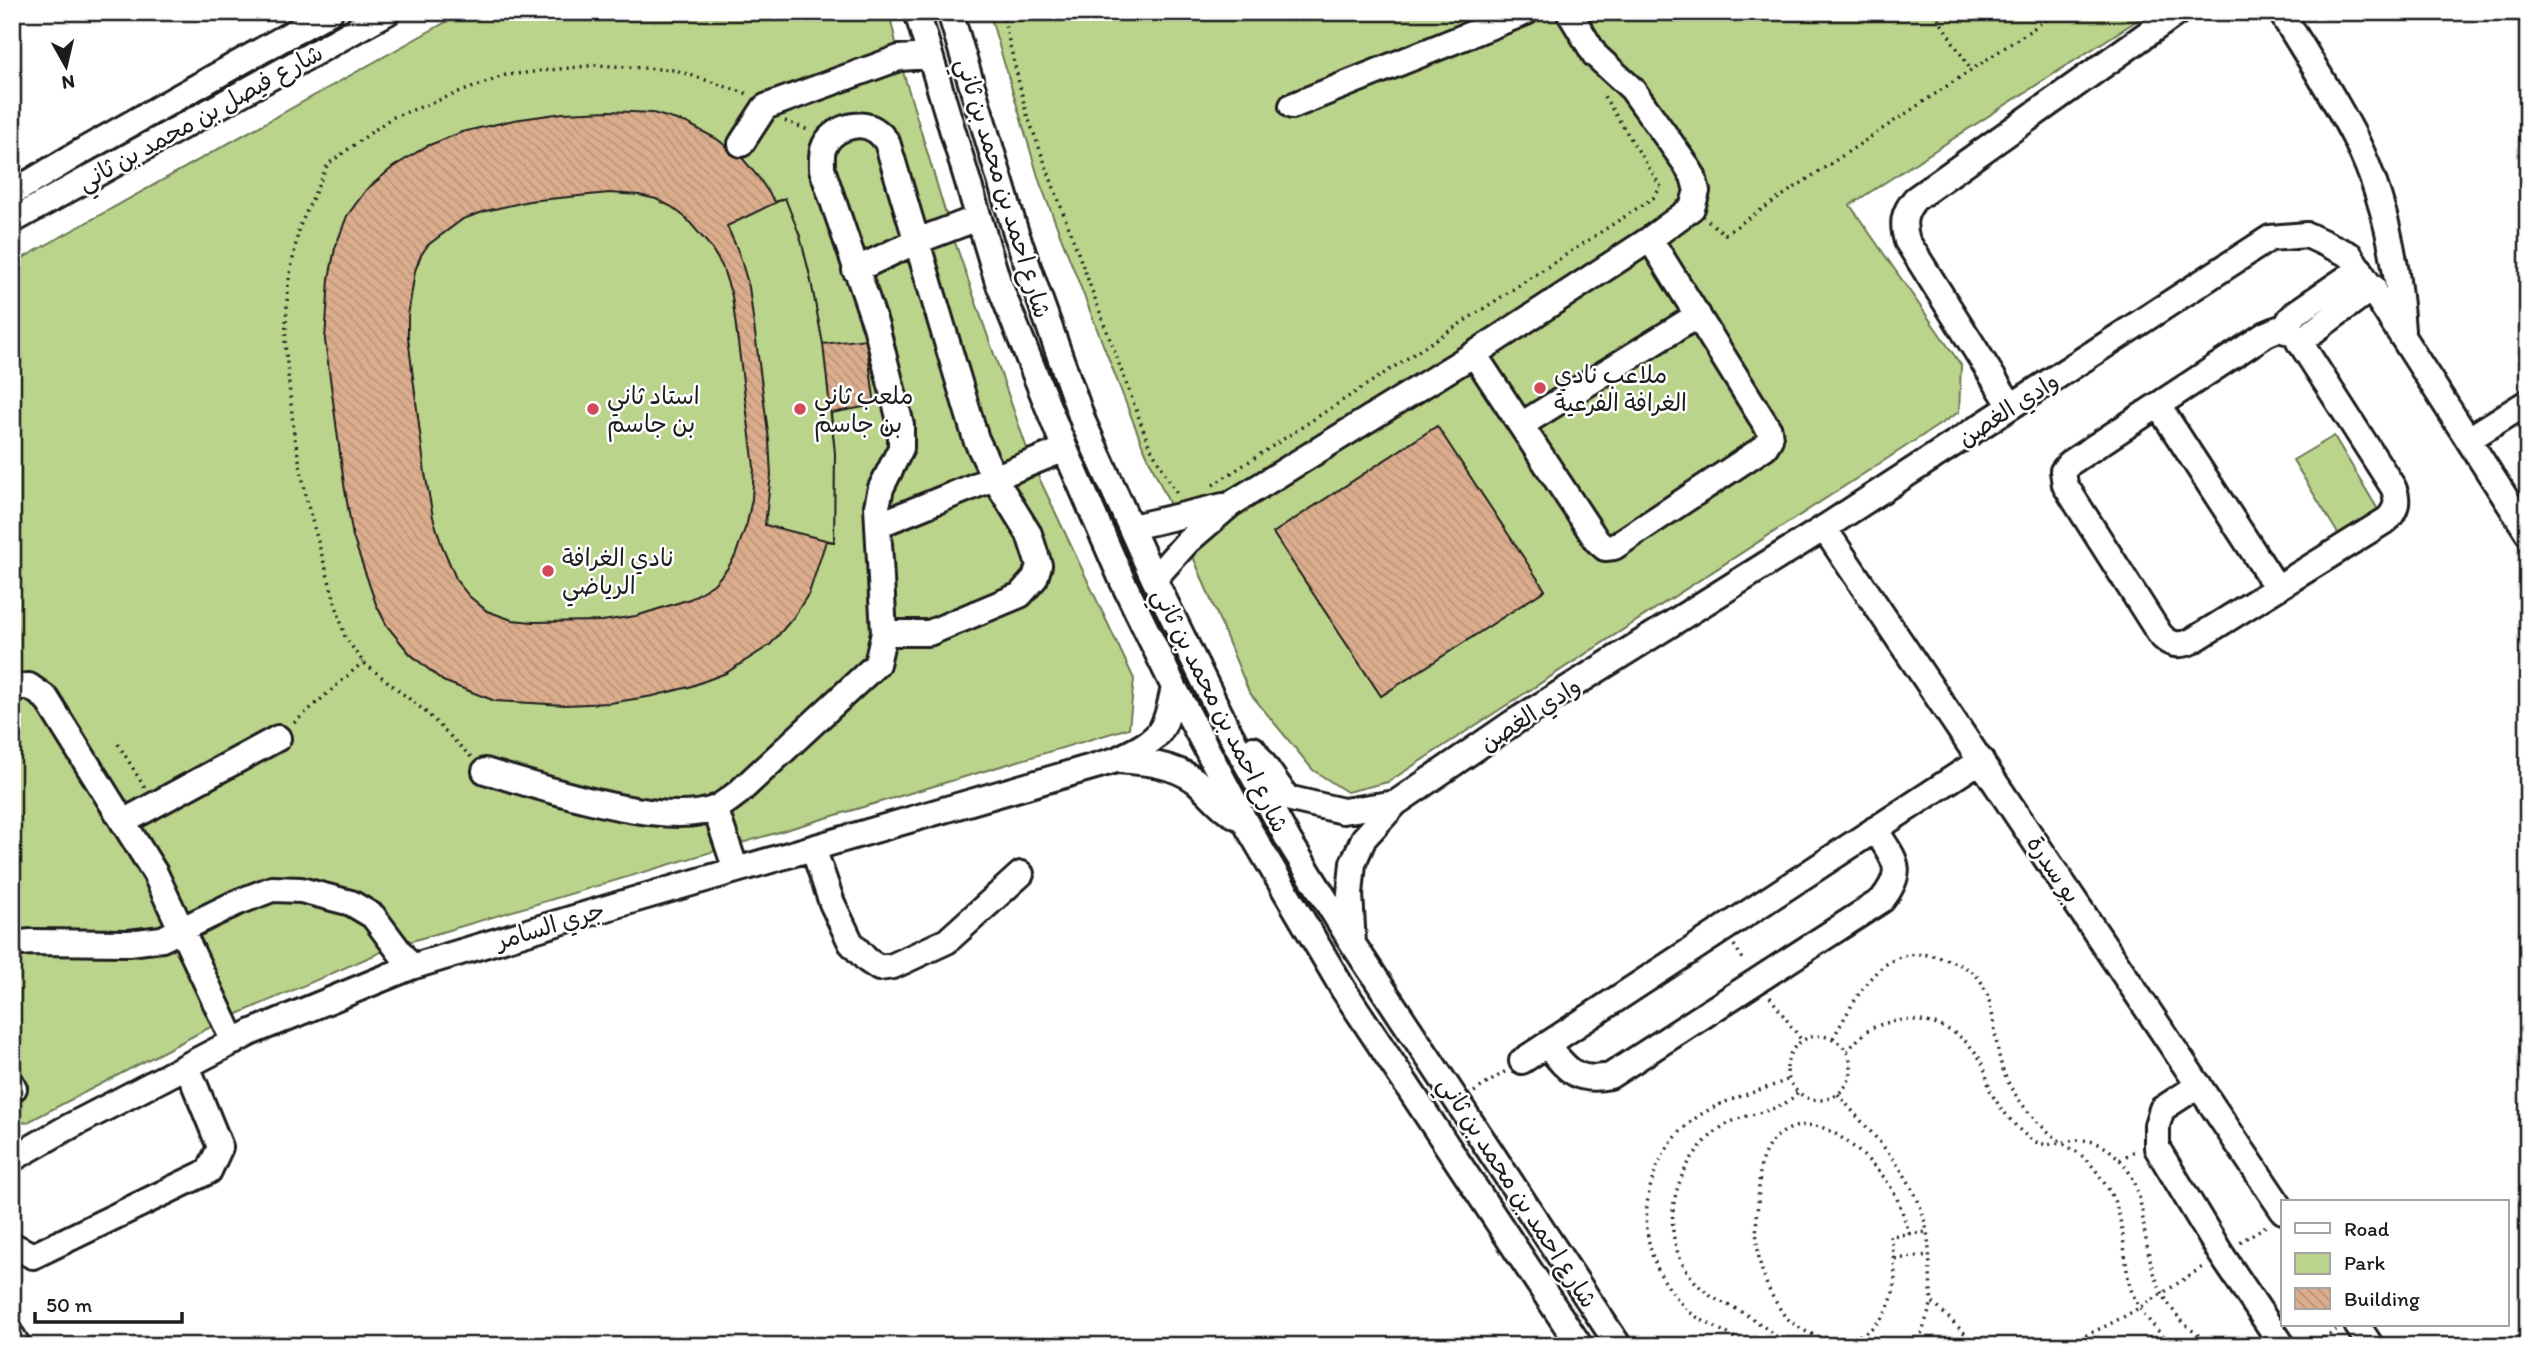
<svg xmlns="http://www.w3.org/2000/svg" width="2540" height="1358" viewBox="0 0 2540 1358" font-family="Itim,'Playpen Sans Arabic',sans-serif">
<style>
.green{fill:#bbd48b;stroke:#6c7854;stroke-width:2}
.building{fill:url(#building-back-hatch);stroke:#1c1c1c;stroke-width:2;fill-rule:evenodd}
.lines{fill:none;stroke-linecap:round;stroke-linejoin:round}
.minor-casing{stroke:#1c1c1c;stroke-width:30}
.path{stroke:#1c1c1c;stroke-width:3.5;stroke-dasharray:2 5;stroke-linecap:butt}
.minor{stroke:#fff;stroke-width:24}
.poi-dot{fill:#d1495b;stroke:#fff;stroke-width:2.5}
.labels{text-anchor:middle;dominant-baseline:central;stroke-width:5;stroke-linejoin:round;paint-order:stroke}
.street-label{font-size:24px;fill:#1c1c1c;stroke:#fff}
.poi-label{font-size:24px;fill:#1c1c1c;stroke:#fff;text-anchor:start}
</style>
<defs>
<pattern id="building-back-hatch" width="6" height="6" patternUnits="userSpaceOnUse" patternTransform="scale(1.75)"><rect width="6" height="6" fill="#dbad8d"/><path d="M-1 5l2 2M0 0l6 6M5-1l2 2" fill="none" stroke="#bb9479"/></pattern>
</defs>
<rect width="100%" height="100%" fill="#fff"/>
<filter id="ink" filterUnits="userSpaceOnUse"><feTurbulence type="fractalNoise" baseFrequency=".0143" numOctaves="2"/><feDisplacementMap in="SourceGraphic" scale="14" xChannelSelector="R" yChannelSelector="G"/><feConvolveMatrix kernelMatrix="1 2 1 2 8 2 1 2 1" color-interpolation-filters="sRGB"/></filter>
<g filter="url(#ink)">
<path class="green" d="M464 12H889L901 65 950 228 1032 463 1134 679 1129 728 395 946 224 1020 26 1123 12 1119V264Z
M989 12H2150L1850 205 1961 365 1959 412 1388 782 1347 792 1313 770 1249 692 1187 542 1142 444 1040 183Z
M2334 436 2380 513 2340 537 2293 460Z"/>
<path class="building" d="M609 111 653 113 687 123 717 139 743 159 759 178 775 202 785 198 800 236 810 276 823 344 866 339 875 405 831 413 835 453 834 542 826 541 809 593 793 618 770 645 726 673 689 687 653 696 610 703 565 705 495 701 443 681 410 654 387 626 376 604 353 537 344 484 325 340 329 279 335 248 347 216 366 190 393 167 427 146 462 132 514 120 563 113ZM609 193 639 195 656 199 672 207 686 218 710 246 722 266 732 296 754 467 752 499 747 523 735 556 727 569 714 584 690 599 636 616 602 621 533 622 512 620 487 611 469 596 457 581 441 543 433 517 425 473 408 337V316L415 271 421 255 428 245 463 219 486 211 529 201Z
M785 198 800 236 810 276 823 344 835 453 834 542 765 525 771 475 769 440 749 287 739 253 727 226Z
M1437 426 1545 590 1381 696 1273 533Z"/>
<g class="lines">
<g class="minor-casing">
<path id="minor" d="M917 12 998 282 1065 449 1122 580 1174 687 1249 829 1343 989 1580 1346
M950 12 1015 230 1084 424 1154 579 1228 730 1289 841 1353 944 1619 1346
M2281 12C2306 54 2333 95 2355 138 2385 198 2398 264 2402 331
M1292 106 1526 12
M741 144 765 107 899 58 930 56
M12 193 84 150 330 12
M12 221 388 12
M855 270 917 241 978 218
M2278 329 2290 332 2296 336 2393 487C2399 500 2397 509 2388 519L2192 641C2179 647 2168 645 2159 633L2065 485 2063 471 2070 463 2266 334Z
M2284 330 2290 319 2297 312 2360 269
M2299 342 2373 287
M1474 354 1597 541 1605 548 1614 547 1765 447 1770 439 1769 430 1650 239
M2158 405 2277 588
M2011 406 1907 241C1902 224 1903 213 1915 199L2178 12
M1521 425 1698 315
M2469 439 2528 402
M878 525 877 506 881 488 901 448V425L876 326 822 169C822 162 821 153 824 147 831 129 859 119 875 130 880 133 884 138 887 142L976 439 995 479 1029 534 1039 565 1035 578 1020 595 929 633H884
M1132 527 1223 506
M1824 528 2283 1211
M1154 579 1187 542 1231 504 1474 354 1650 239 1692 208 1697 191 1693 176 1683 160 1632 89 1595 55 1569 12
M12 688 29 686 46 698 155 873 234 1042
M1253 749 1287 798 1343 811 1396 803
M1117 760C1144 762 1173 764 1196 781 1210 793 1221 809 1238 817
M485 771C538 786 665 830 716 808 724 804 731 798 738 793L877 664 884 633 878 525 1065 449
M715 808 736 870
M123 822 278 738
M813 848 832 903 851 943 867 960 879 968 893 966 947 941 1021 874
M12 944 31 942 129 943 162 939 236 903 272 889 301 890 351 903 373 916 411 967
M1353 944 1350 894 1353 863 1364 838 1396 803 1511 724 1824 528 2270 238 2307 235 2350 255 2528 533
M1547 1045C1567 1069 1575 1083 1610 1076L1882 900C1907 868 1894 860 1875 829
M1522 1061 1981 760
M12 1084 14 1088
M2199 1085 2162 1109 2157 1125V1148L2221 1254 2283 1346
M12 1159 63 1130 252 1032 411 967 640 898 1116 760C1161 738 1164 736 1174 687
M12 1245 33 1256 209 1171 220 1147 187 1066
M2357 1325 2371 1346
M12 1336 18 1346"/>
</g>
<path class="path" d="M1002 12 1026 112 1149 445 1178 496
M1934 12 1971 70
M785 121 811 131
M1708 221 1725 234 2058 12
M1213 485 1653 198 1661 187 1602 93
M294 723 363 662
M118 744 145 788
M471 757 427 713 363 662 345 637 308 506 294 434 285 344 288 284 299 228 328 164 391 118 506 75 596 65 675 70 748 94
M1734 945 1745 962
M1770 997 1802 1041
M1787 1068a32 32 0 1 1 64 0a32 32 0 1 1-64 0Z
M1833 1038C1860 993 1880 938 1945 959 1963 965 1977 971 1985 989 1997 1016 1993 1053 2008 1082 2021 1106 2038 1125 2060 1141 2067 1147 2075 1150 2082 1156 2093 1164 2104 1182 2111 1194 2125 1221 2123 1252 2129 1282 2134 1306 2155 1330 2174 1346
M1847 1051C1854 1044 1862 1034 1870 1029 1909 1010 1959 1022 1981 1061 1986 1070 1987 1082 1991 1092 1997 1105 2019 1132 2032 1140 2047 1149 2063 1141 2078 1140 2102 1139 2121 1157 2132 1177 2140 1192 2142 1212 2144 1228 2152 1281 2166 1318 2215 1346
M1474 1092 1506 1071
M1838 1094C1873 1137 1918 1175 1927 1232 1931 1256 1929 1279 1932 1302L1977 1345
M2120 1160 2136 1150
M1909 1234C1904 1216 1898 1196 1886 1180 1874 1164 1841 1132 1820 1127 1794 1120 1770 1135 1762 1160 1759 1173 1759 1189 1758 1203 1754 1238 1757 1270 1775 1301 1779 1306 1782 1314 1787 1318 1821 1350 1874 1348 1891 1300 1898 1280 1894 1256 1890 1236L1927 1232
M2240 1242 2269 1224
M1895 1259 1929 1255
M1858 1336 1861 1346
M1746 1346C1730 1332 1708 1326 1691 1313 1683 1307 1676 1297 1670 1289 1629 1235 1643 1154 1700 1115 1726 1098 1760 1092 1789 1079
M1787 1346C1773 1333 1757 1321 1740 1311 1731 1306 1720 1302 1711 1296 1651 1253 1666 1166 1722 1127 1745 1111 1779 1115 1798 1092
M1914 1346 1922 1332 1932 1302
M2052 1346C2110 1331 2155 1298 2204 1266
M2311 1346 2337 1330"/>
<use href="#minor" class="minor"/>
</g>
</g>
<g class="poi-dot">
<circle cx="1540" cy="388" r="7"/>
<circle cx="593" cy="409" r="7"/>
<circle cx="800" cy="409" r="7"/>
<circle cx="548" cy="571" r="7"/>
</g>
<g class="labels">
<g class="street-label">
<text transform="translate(200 117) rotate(-29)">شارع فيصل بن محمد بن ثاني</text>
<text transform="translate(1004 188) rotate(73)">شارع احمد بن محمد بن ثاني</text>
<text transform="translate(2008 409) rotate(-33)">وادي الغصن</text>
<text transform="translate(1221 710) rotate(63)">شارع احمد بن محمد بن ثاني</text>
<text transform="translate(1530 714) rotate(-33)">وادي الغصن</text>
<text transform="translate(2054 869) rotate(56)">بو سدرة</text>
<text transform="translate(550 925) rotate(-17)">جري السامر</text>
<text transform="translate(1518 1192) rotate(57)">شارع احمد بن محمد بن ثاني</text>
</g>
<g class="poi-label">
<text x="1554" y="374">ملاعب نادي<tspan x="1554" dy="28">الغرافة الفرعية</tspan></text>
<text x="607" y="395">استاد ثاني<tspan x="607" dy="28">بن جاسم</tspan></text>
<text x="814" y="395">ملعب ثاني<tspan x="814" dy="28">بن جاسم</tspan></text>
<text x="562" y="557">نادي الغرافة<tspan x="562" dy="28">الرياضي</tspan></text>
</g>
</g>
<rect width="2540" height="1358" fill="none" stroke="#fff" stroke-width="42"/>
<rect x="21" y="21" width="2498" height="1316" fill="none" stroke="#1c1c1c" stroke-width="2.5" filter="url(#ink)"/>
<rect x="2281" y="1200" width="228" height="126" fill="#ffffff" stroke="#a4a4a4" stroke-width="2"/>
<rect x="2295" y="1223" width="35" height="10" fill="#ffffff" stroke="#a4a4a4" stroke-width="2"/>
<text x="2344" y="1236" font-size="21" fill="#1c1c1c">Road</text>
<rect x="2295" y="1253" width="35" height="21" fill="#bbd48b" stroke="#a4a4a4" stroke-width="2"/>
<text x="2344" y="1270" font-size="21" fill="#1c1c1c">Park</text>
<rect x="2295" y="1288" width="35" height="21" fill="url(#building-back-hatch)" stroke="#a4a4a4" stroke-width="2"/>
<text x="2344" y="1306" font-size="21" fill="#1c1c1c">Building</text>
<g transform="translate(66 66) rotate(172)" stroke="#ffffff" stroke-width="5" paint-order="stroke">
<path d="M0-5L12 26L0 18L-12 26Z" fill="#1c1c1c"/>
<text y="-10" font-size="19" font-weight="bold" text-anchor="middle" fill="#1c1c1c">N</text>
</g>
<path d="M35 1312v10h147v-10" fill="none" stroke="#1c1c1c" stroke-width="3.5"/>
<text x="46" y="1312" font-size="21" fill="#1c1c1c" stroke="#ffffff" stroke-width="5" paint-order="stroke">50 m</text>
</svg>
